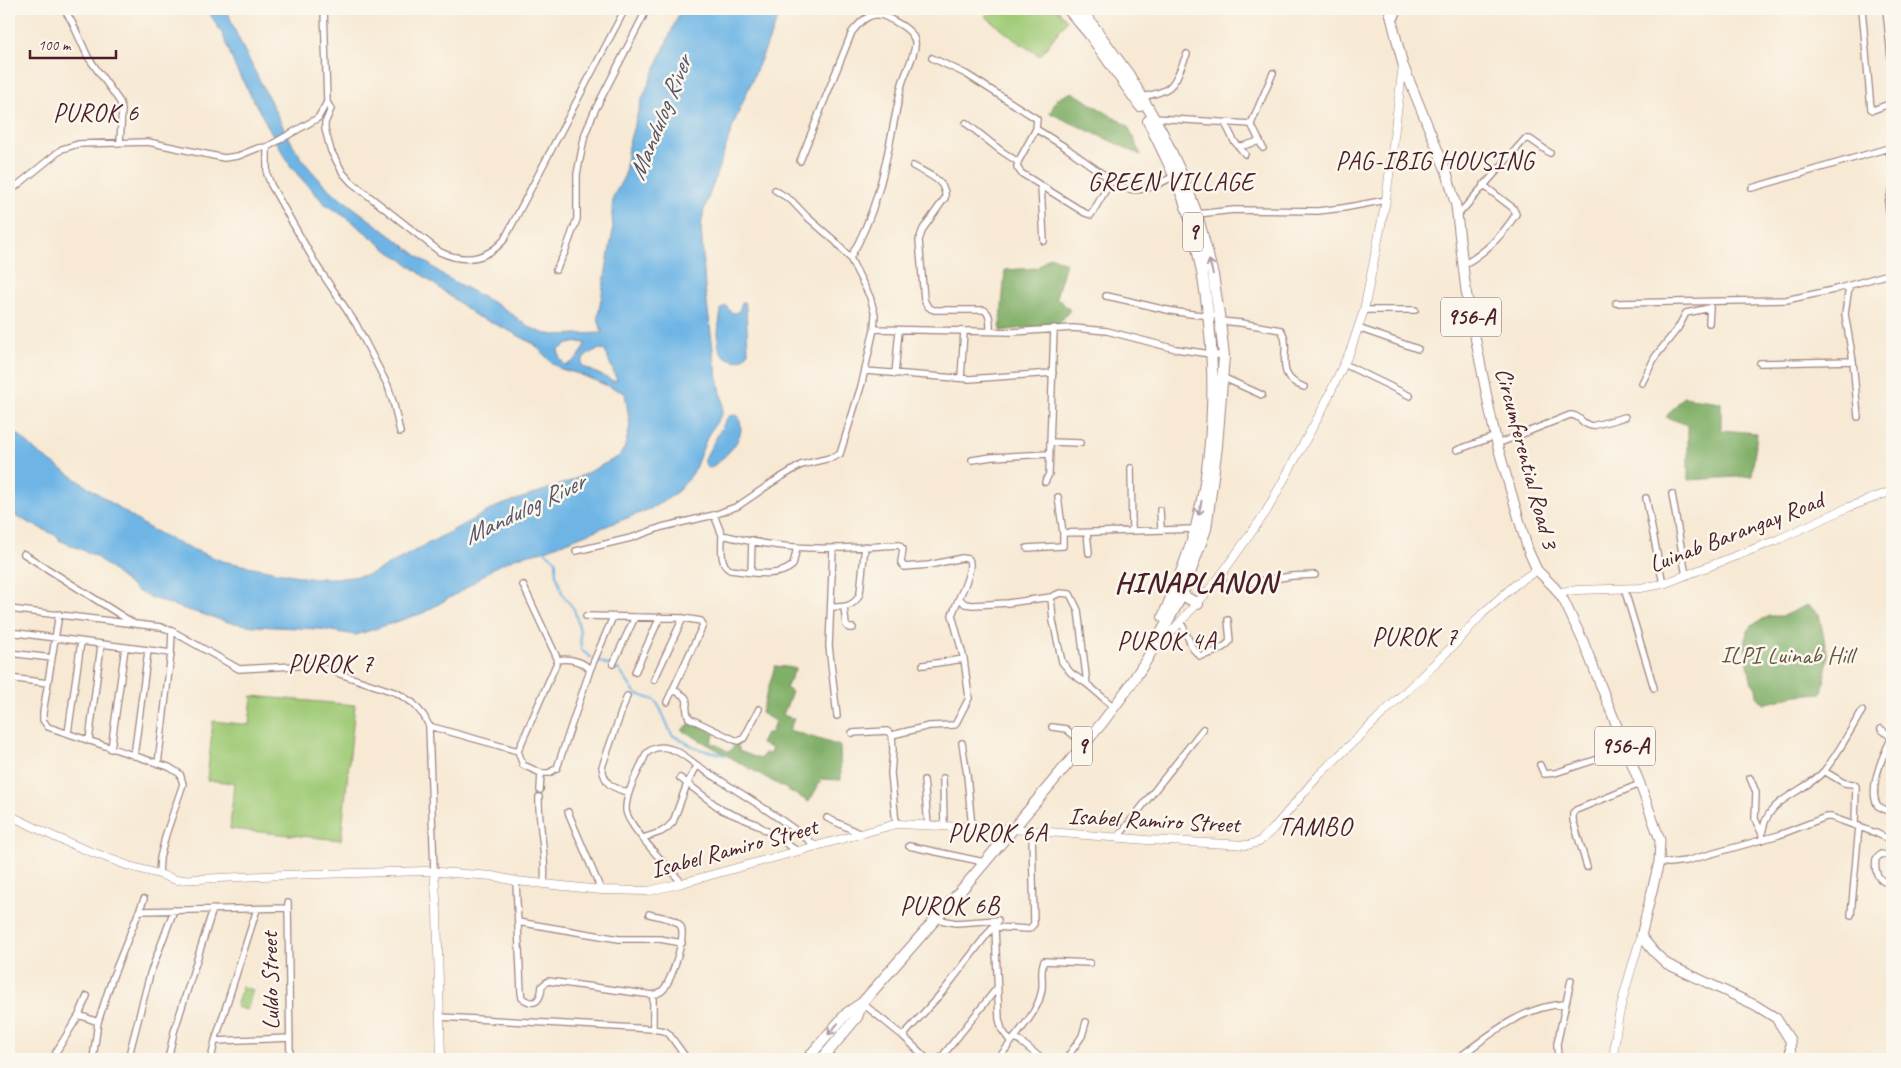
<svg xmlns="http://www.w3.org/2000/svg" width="1901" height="1068" viewBox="0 0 1901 1068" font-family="Caveat,sans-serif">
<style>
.green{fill:#a1cb78;stroke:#767552}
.forest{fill:#80af68;stroke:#65674a}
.water{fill:#6eb5e5;stroke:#5c6a88;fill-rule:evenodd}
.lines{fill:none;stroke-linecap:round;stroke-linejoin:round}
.stream{stroke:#6eb5e5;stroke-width:2}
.street-casing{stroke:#a08480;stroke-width:8}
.secondary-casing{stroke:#a08480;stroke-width:9}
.primary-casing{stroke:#a08480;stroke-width:11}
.highway-casing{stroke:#a08480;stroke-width:12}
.street{stroke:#fff;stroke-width:5.5}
.secondary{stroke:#fff;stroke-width:8}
.primary{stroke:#fff;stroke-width:9}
.highway{stroke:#fff;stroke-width:10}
.oneway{stroke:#ae9aa0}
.labels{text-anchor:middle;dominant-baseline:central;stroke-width:5;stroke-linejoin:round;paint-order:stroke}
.shield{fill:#fbf7ec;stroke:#7f6065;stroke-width:1}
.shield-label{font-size:22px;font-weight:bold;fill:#4a1f2b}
.street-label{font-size:24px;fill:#4a1f2b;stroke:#fbf7ec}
.park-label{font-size:24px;fill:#645342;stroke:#fbf7ec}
.neighbourhood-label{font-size:25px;letter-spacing:1px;fill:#4a1f2b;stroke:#fbf7ec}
.water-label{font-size:25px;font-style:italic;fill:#57546c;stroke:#fbf7ec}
.quarter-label{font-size:26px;letter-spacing:1px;fill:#4a1f2b;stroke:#fbf7ec}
.district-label{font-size:29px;font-weight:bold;letter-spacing:1px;fill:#4a1f2b;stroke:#fbf7ec}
</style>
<rect width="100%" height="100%" fill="#fbf7ec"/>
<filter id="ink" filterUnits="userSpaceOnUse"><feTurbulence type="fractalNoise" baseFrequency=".02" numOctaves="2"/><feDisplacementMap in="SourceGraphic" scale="10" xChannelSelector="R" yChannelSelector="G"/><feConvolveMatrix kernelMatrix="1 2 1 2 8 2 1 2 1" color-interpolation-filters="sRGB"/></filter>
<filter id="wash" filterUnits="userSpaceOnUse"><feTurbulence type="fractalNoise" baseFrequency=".0096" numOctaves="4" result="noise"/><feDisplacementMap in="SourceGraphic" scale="20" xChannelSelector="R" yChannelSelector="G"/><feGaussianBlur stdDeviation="1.12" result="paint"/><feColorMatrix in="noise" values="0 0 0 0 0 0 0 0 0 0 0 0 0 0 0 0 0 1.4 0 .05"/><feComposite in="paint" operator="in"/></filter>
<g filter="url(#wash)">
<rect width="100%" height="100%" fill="#f7e9d4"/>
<path class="green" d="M992 9H1001L1006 14 1011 9H1057L1067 20 1040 56 1015 40 985 16Z
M252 696 355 705 341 840 230 829 234 783 207 780 213 721 249 725Z
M242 987 253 990 247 1010 236 1007Z"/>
<path class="forest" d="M1072 92 1128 126 1141 155 1050 113 1057 99Z
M1050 256 1066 263 1056 297 1070 310 1059 324 1000 331 1005 270 1037 268Z
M1683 397 1721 402V430L1757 433 1752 476 1688 480V425L1666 417Z
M1807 605 1819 614 1828 658 1822 693 1797 695 1764 704 1757 696 1756 688 1751 681 1745 647 1747 631 1752 625 1769 616H1783Z
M775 666 796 668 786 688 792 692 783 715 794 719 789 730 840 746 841 780 822 779 809 802 682 730 692 722 715 733 711 742 729 752 735 745 739 747V751L760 759 765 753 770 754 772 748 761 744 766 733H771L775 721 761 713Z"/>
<path class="water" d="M207 9H226L228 12C237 39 251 63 264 89 286 131 296 161 334 193L446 277 508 311 527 326 543 333 555 335 602 333 598 317 613 230 612 213 613 197 625 175 628 146 642 99 681 9H782L734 123 704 210 701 226 705 289 715 363 723 403 722 414 708 435 693 473 680 489 669 498 650 509 543 551 517 557 495 567 463 590 423 613 356 635 320 629 254 626 228 622 178 607 152 598 137 591 94 555 59 540V537L9 513V426L38 453 147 527 182 545 222 561 308 578H343L367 575 377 571 496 507 571 481 618 457 624 450 630 426 625 393 579 374 561 369 553 364 534 344 504 328 476 316 400 258 391 253 350 220 325 204 298 175 289 164 236 69 223 35ZM579 342 585 343C584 352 574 364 565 365L560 359 558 350 568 344ZM601 349 605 351 617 380 613 381 582 366V361C587 354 592 351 601 349Z
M742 302H744L746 307 748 351C744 367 721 360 719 347 716 336 720 321 721 310L723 307 726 306 732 313H735L739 311Z
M737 415C751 435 725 458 710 468L707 467 704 460 726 420 729 416Z"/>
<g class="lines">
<path class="stream" d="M542 549 556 560V574L563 595 574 609 580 631 581 650 592 658
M597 660 619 670 636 694 655 700 660 708 672 735 698 749 725 755"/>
</g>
</g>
<g filter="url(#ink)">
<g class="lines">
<g class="street-casing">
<path id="street" d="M64 9 72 22 88 57 120 102 122 110 120 142
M1862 9 1871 109 1873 110 1892 103
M1886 9 1892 68
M961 10 962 9
M1393 24 1399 9
M932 58 966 74 1037 119 1036 129 1018 162
M1142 97C1177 90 1173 84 1187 54
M327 102 331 109 325 123V129L331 151 343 173 351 182 440 252C464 263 486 260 504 240L625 9
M1154 118 1251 124 1273 73
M966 123 1000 150 1018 162 1017 167 1021 173 1085 213 1091 215 1111 181
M1225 123 1234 141 1245 154
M1251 124 1263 148
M1036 129 1065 147 1121 187C1141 195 1159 184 1176 175
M267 147V174L271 185 317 266 356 324 371 353 388 386 394 405 400 432
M1239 147 1260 141
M1888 148 1892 162
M800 161 852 32C861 21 871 10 886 17 896 22 912 29 915 41 917 51 905 73 902 84 888 145 883 203 850 258
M913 166C927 174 947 180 945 198L923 229 919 240 924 299C926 305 928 308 934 310H984C991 314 990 324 990 331
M1041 186 1044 241
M1752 188 1892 147
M9 190 14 188 62 149 78 144 148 142 224 158 238 156 258 148 267 147 290 134 318 118 327 102 324 9
M1892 190 1888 203 1892 233
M1197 214 1234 210 1318 211 1343 208 1386 200
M1458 215 1525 139H1530L1550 153
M1463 265C1485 253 1502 236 1516 214L1513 208 1483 185
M556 270 565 252 577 219V174L585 134 594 112 647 9
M1106 296C1144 303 1180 317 1219 315
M1616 303 1786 300 1833 290 1892 273
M1364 310H1415
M1220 321 1241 323 1281 330C1294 349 1270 375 1304 387
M1709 323 1710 307
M1358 328 1418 349
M874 329 1013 332 1073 328 1107 331 1176 349 1224 356
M1853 361 1858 417
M1760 363 1853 361 1845 314 1849 286
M1344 364 1410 396
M865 371 969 379 1053 373
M895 374 899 330
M1222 377 1262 395
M961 378 964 331
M1642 383 1655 357 1678 328 1686 313 1710 308
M1050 442 1080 443
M1497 444 1570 415C1579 414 1582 425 1592 426L1625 417
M1457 450 1496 436
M972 460 992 457 1049 454
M1131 468 1132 529
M1045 482 1049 474 1054 328
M1672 494 1686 576
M1646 498 1663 584
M1160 510 1161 529
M714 515 722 535C758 544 797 549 833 548 855 548 877 546 899 545L903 549 901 562 904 567 929 565 962 558 969 559C973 568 963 590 959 598
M1063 533 1196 529
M1087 533 1089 553
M722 535C722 546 719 564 730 570 749 572 778 579 793 565L797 547
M833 548 829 646 837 716
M1027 548 1063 546V533L1058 497
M576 551 631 538 662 527 714 515 738 506 773 482 801 465 834 457 840 454 862 383 874 329 875 315 870 297 850 258 836 242 806 216 792 201 775 190
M24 554 133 623
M751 572 752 540
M1216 582 1234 585 1292 576 1315 575
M523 585 558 660 518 751 523 765 541 773 540 790
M1624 588 1654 688
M1051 597 1053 621 1062 662 1071 673 1087 684 1114 707
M831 607C844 607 855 607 860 593L865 546
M844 607 846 625 849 628H853
M9 609 161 627 172 631 171 653 158 764
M59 614 43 713V720L48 727 169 767 180 774 183 784 166 834 160 858 159 874
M586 616 683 618 701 621 703 625 667 702
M1181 622 1193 649 1200 656C1210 654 1223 650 1230 641L1228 620
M172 631 239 669 313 665 397 693 413 703 424 716 429 726 434 872
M9 632 171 653
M9 653 52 658
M613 664 635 617
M923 665 964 659
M590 670 613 617
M635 672 660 617
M9 678 48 683
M654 680 683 618
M673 690C697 701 681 701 689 718L735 740 739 741 744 738 759 709
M627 696 602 767C605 786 612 787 629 793
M429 726 518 751
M1052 727 1066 729 1084 744
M1881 729 1892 738
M68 733 81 642
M852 733 887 731 892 735 893 750 891 773 896 824
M892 735 929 726 955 725 969 698 964 659 952 615 959 598 965 604 973 605 1008 603 1051 597 1060 593 1070 594 1078 610 1087 684
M1892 737C1884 753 1867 790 1878 806L1892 813
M89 741 101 645
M962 743 967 775 972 828
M111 749 125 648
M134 756 148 651
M1540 765 1544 774 1555 773 1626 750
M1824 771 1844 783 1853 784 1856 786 1855 825
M541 773H549L557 768 590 670C584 661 568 658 558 660
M680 778 722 810 756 824 796 850
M943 778 944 826
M1750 778 1756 792 1755 819 1762 834
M924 780 928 825
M539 797C538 826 547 854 544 883
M568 812 601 890
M827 818 859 833
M1118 837 1203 729
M643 838 661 832 667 828 673 822 687 784 697 766
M1762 840C1761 798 1803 795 1824 771 1839 753 1850 730 1862 711
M909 846 984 862
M1892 857 1881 854 1876 859C1874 873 1878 882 1892 884
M1659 862 1669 863 1686 861 1779 835 1826 817H1831L1876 833 1892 841
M1587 867 1573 820V813L1576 810 1640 784
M516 881 521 992 522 998C536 1008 541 999 542 986L548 981 653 995C657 994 660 993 663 990 671 981 686 937 681 927 677 918 658 917 649 914
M682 883C671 870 625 824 626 809 626 791 639 771 646 754 653 747 662 746 671 749 684 753 692 763 704 770 742 794 780 817 816 846
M288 903 290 1059
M140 911 288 908
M1851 915 1859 826
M936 919 956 923 998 920 995 927 999 1019 1002 1030 1010 1041
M518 922 619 939H660L682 943
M995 927 1029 929 1034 924 1032 832
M653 995V1029
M862 1003 903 1036 927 1059
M79 1015 98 1022
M440 1017 653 1029 665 1031 669 1034 687 1059
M903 1036 945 989 995 924
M1015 1037C1026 1023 1040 1007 1042 988 1043 979 1040 969 1044 961L1090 963
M215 1041 290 1038
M56 1052 79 1015 87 996
M93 1059 98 1022 113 976 144 899
M128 1059 150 974 174 910
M168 1059 174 1032 213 909
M211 1059 215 1041 257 909
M940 1059 997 988
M998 1059 1015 1037 1042 1059
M1066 1059 1082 1036 1086 1022
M1457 1059C1489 1035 1523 1006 1565 1004
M1558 1059 1557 1044 1571 980"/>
</g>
<g class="secondary-casing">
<path id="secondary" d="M1559 592 1578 590 1640 588 1663 584 1777 540 1849 507 1892 491
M1155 650 1216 582 1266 512 1321 412 1351 349 1364 310 1386 200 1403 65
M9 815 57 838 89 851 129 866 159 874 176 880 284 875 426 871 492 876 516 881 601 890 649 891 682 883 896 824 1012 829 1147 840 1248 845 1259 842 1273 829 1318 776 1454 645 1483 613 1516 584 1537 570
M434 872 437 911 441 1059
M1614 1059C1614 1018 1630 975 1641 936"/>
</g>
<g class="primary-casing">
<path id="primary" d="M1389 9 1403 65 1447 173 1456 206 1466 291 1489 407 1497 444 1528 550 1537 570 1555 588 1564 601 1583 641 1640 784 1660 840 1659 862 1641 936 1654 952 1667 964 1755 1005 1776 1018 1790 1040 1791 1059"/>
</g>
<g class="highway-casing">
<path id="highway" d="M1068 9 1090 35 1140 106
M1148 121C1164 154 1182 188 1191 223 1217 320 1220 430 1196 527 1188 558 1175 588 1163 617
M1182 595 1198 604
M807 1059 847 1013 862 1003 970 880 1102 723 1129 687 1147 659 1182 595 1206 529 1217 446 1224 356 1220 321 1213 275 1197 214 1181 173 1162 132 1129 75 1081 9
M822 1059 857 1017 862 1003"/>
</g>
<use href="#street" class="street"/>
<use href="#secondary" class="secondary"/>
<use href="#primary" class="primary"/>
<use href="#highway" class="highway"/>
</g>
<defs><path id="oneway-shaft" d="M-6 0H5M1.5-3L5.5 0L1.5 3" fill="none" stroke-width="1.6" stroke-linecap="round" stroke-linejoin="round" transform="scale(1.25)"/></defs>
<g class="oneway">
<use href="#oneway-shaft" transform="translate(1211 267) rotate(-105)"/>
<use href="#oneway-shaft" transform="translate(1200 508) rotate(102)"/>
<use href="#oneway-shaft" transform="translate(833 1029) rotate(131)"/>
</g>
</g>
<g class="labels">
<g class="shield">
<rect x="1183" y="212.5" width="20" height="39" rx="4"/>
<rect x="1441" y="297.5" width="60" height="39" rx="4"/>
<rect x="1072" y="726.5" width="20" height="39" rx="4"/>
<rect x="1595" y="726.5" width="60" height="39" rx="4"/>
</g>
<g class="shield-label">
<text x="1193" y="232">9</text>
<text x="1471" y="317">956-A</text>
<text x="1082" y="746">9</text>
<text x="1625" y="746">956-A</text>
</g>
<g class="street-label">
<text transform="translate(1527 458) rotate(75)">Circumferential Road 3</text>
<text transform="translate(1736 532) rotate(-21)">Luinab Barangay Road</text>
<text transform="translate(1154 820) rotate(3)">Isabel Ramiro Street</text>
<text transform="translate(734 848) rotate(-15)">Isabel Ramiro Street</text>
<text transform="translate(270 981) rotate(-91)">Luldo Street</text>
</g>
<g class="park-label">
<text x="1787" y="655">ILPI Luinab Hill</text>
</g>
<g class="neighbourhood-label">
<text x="96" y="113">PUROK 6</text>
<text x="1435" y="161">PAG-IBIG HOUSING</text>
<text x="1171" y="182">GREEN VILLAGE</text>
<text x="1415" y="637">PUROK 7</text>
<text x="1167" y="641">PUROK 4A</text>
<text x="331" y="664">PUROK 7</text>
<text x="998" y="833">PUROK 6A</text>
<text x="950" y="906">PUROK 6B</text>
</g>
<g class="water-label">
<text transform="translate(660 118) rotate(-68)">Mandulog River</text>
<text transform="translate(524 509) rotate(-26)">Mandulog River</text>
</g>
<g class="quarter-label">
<text x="1315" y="826">TAMBO</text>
</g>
<g class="district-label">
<text x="1196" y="582">HINAPLANON</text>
</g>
</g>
<rect width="1901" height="1068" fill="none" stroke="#fbf7ec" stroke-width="30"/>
<path d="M30 50v8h86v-8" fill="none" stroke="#4a1f2b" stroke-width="2.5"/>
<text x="38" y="50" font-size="15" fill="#4a1f2b" stroke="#fbf7ec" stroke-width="4" paint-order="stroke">100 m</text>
</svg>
